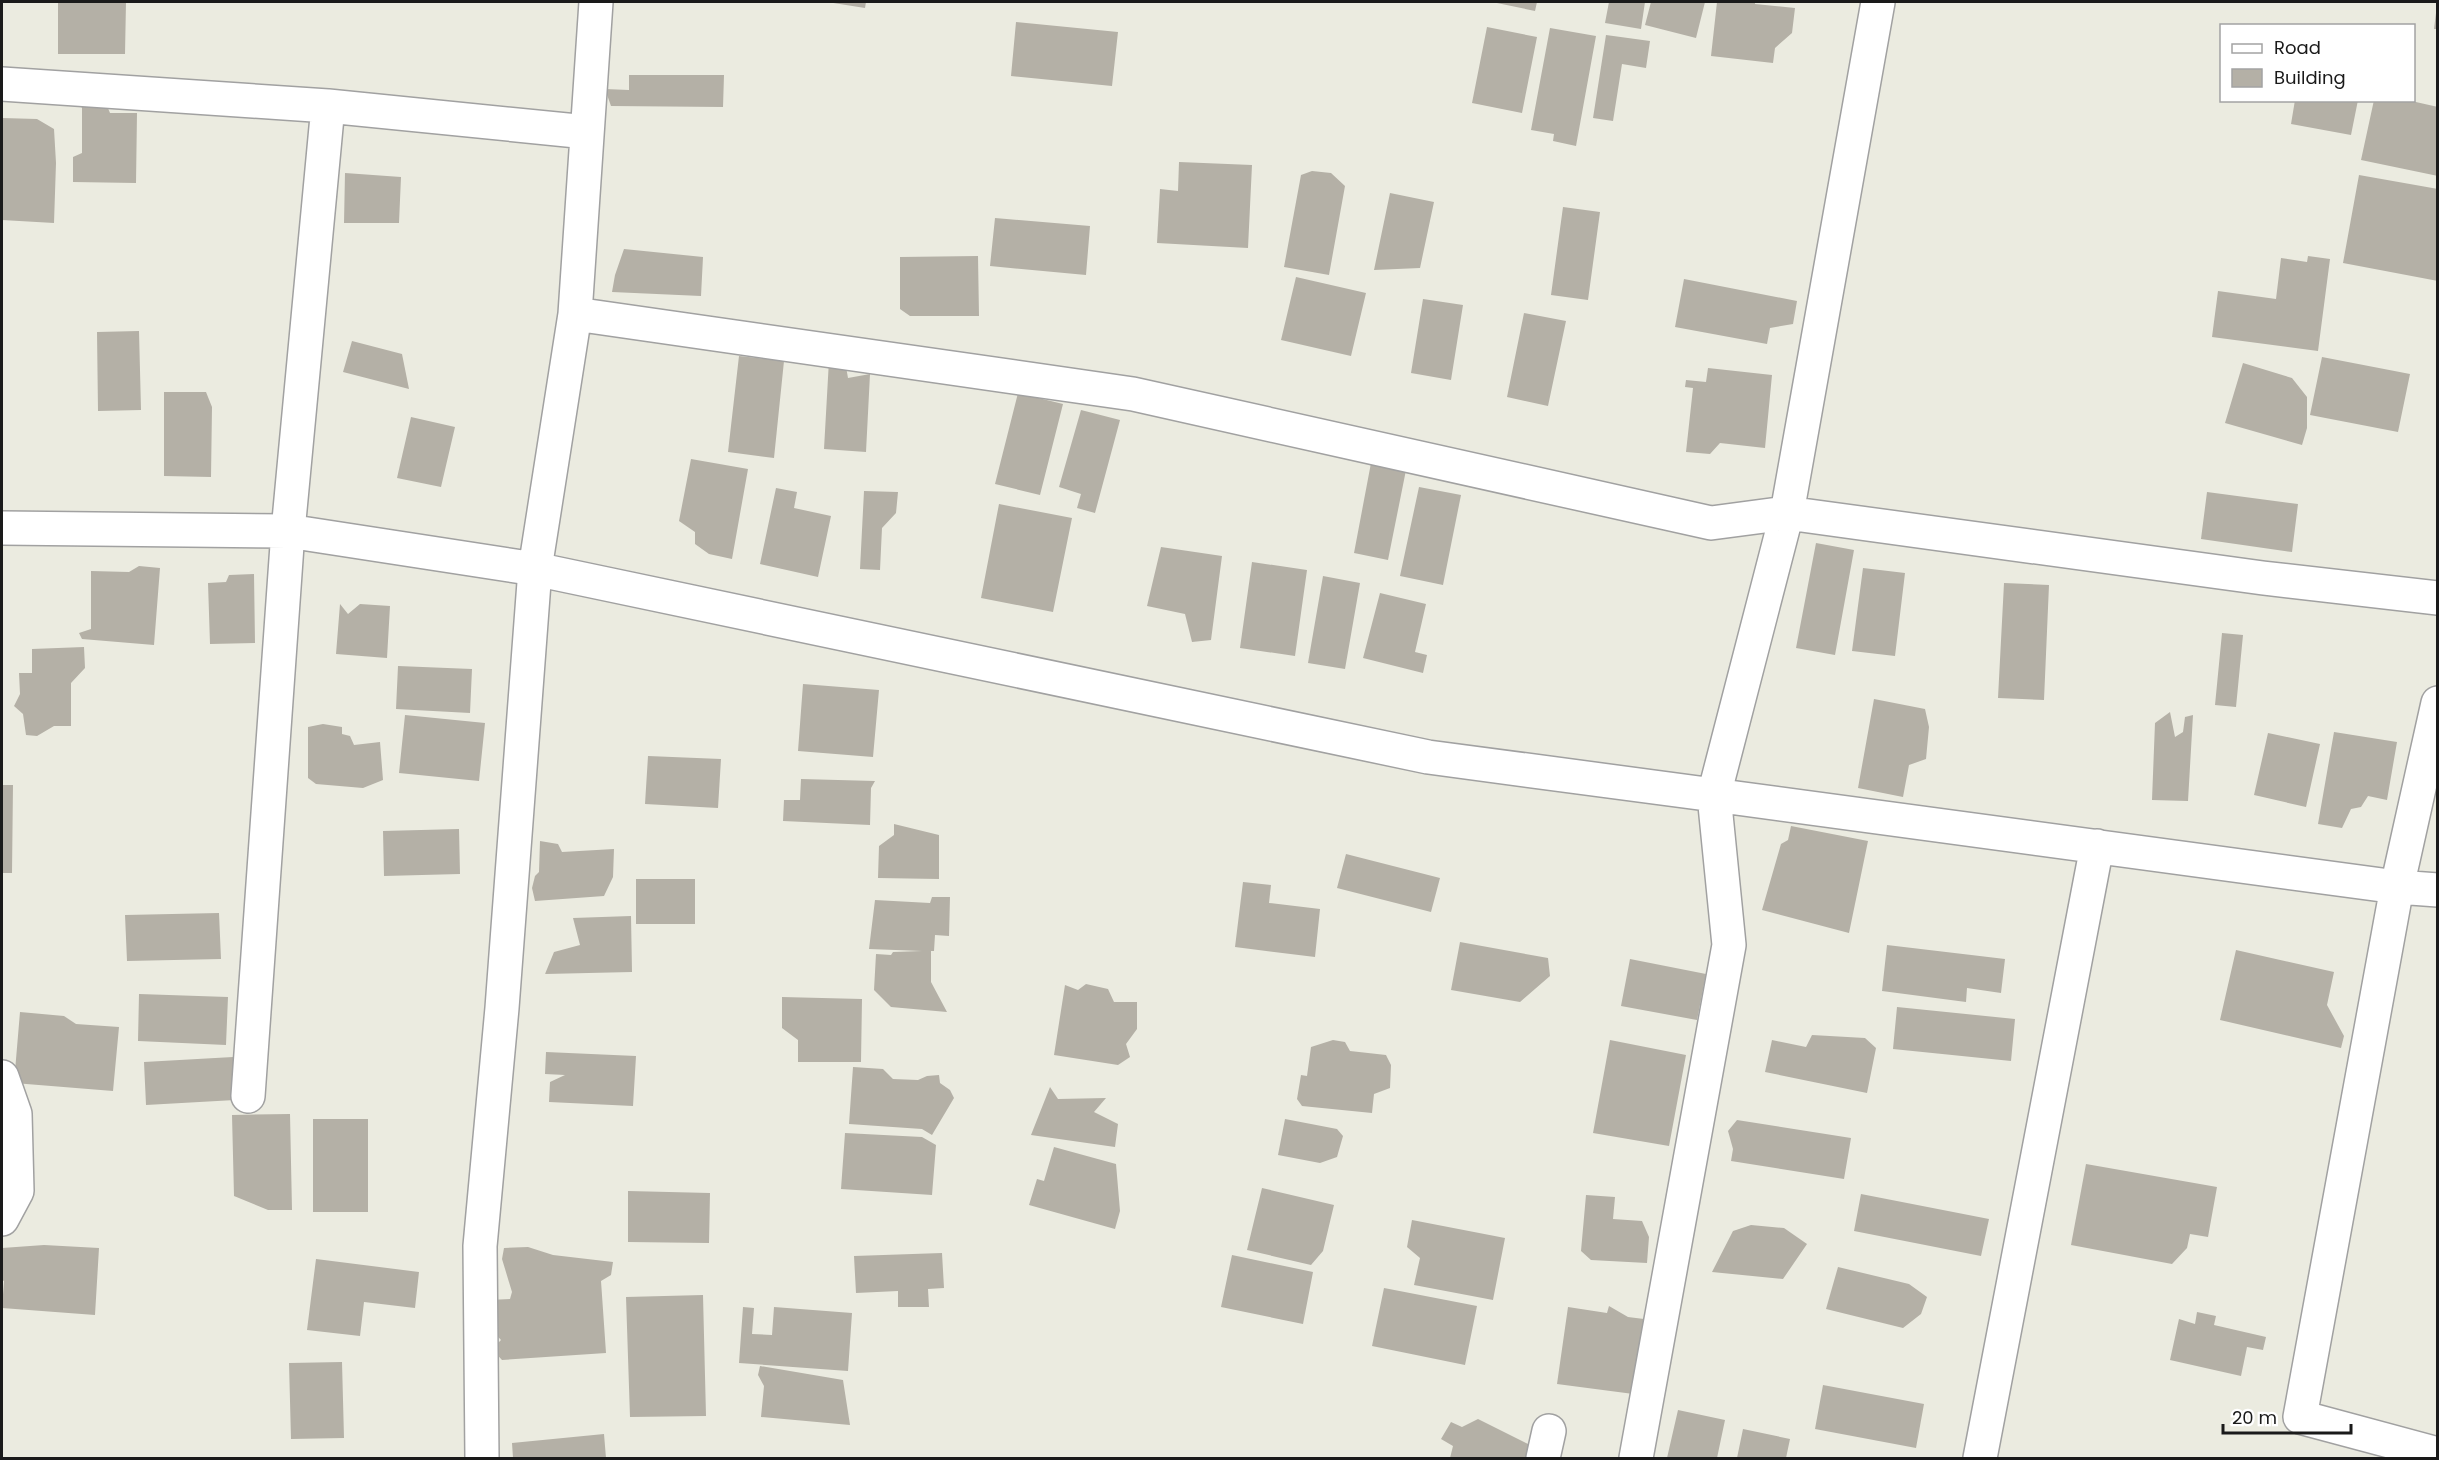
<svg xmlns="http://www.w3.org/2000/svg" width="2439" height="1460" viewBox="0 0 2439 1460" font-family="Poppins,sans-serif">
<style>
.building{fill:#b4b0a6}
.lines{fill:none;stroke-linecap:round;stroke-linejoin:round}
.minor-casing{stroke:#a1a1a1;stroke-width:36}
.minor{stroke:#fff;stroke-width:33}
</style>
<rect width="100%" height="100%" fill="#ebebe0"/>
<path class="building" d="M58 2H126L125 54H58Z
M827 2H866L865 8Z
M1492 2H1537L1535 11Z
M1609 2H1645L1641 29 1605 23Z
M1651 2H1705L1696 38 1645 25Z
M1717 2H1755V4L1795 8 1792 33 1775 48 1773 63 1711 56Z
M2436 13H2438V29H2434Z
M1016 22 1118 32 1112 86 1011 76Z
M1487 27 1537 37 1522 113 1472 103Z
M1550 28 1596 36 1576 146 1553 141 1554 134 1531 130Z
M1606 35 1650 41 1646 68 1622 64 1613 121 1593 118Z
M629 75H724L723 107 611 106 605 89 629 90Z
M102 94 110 113H137L136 183 73 182V157L82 153V108L79 102Z
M2295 100H2358L2351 135 2291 124Z
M2374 100H2407L2438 107V176L2361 160Z
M2 118 37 119 54 129 56 163 54 223 2 220Z
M1179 162 1252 165 1248 248 1157 243 1160 189 1178 191Z
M1312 171 1331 173 1345 186 1329 275 1284 267 1301 175Z
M345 173 401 177 399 223H344Z
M2359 175 2438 189V281L2343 263Z
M1390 193 1434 202 1420 268 1374 270Z
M1563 207 1600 212 1588 300 1551 295Z
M995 218 1090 226 1086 275 990 266Z
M624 249 703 257 701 296 612 292 615 275Z
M978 256 979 316H910L900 309V257Z
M2308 256 2330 259 2318 351 2212 337 2218 291 2276 299 2281 258 2307 262Z
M1296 277 1366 293 1351 356 1281 340Z
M1684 279 1797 301 1793 324 1770 328 1767 344 1675 327Z
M1423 299 1463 305 1451 380 1411 373Z
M1524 313 1566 321 1548 406 1507 397Z
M139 331 141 410 98 411 97 332Z
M352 341 402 354 409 389 343 372Z
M739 356 784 361 774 458 728 452Z
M2322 357 2410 374 2398 432 2310 415Z
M829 360 845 361 848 378 870 374 866 452 824 449Z
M2243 363 2292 378 2307 397V428L2302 445 2225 423Z
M1708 368 1772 375 1765 448 1720 443 1710 454 1686 452 1693 388 1685 387 1686 380 1706 382Z
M164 392H206L212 407 211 477 164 476Z
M1018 393 1063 404 1040 495 995 484Z
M1081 410 1120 420 1095 513 1077 508 1081 494 1059 487Z
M411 417 455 427 441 487 397 478Z
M691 459 748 469 732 559 709 554 695 544V532L679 521Z
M1371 463 1406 470 1388 560 1354 553Z
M1419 487 1461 495 1443 585 1400 576Z
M776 488 797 492 794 508 831 516 818 577 760 564Z
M864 491 898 492 896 513 882 528 880 570 860 569Z
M2207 492 2298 504 2292 552 2201 539Z
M999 504 1072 518 1053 612 981 598Z
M1816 543 1854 550 1835 655 1796 648Z
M1161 547 1222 556 1211 640 1192 642 1185 614 1147 606Z
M1252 562 1307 570 1295 656 1240 648Z
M139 566 160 568 154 645 82 639 79 633 91 629V571L129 572Z
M1863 568 1905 573 1895 656 1852 651Z
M254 574 255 643 210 644 208 583 226 582 229 575Z
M1323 576 1360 583 1345 669 1308 663Z
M2004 583 2049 585 2044 700 1998 698Z
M1380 593 1426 604 1415 652 1427 655 1423 673 1363 658Z
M340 604 348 614 360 604 390 606 387 658 336 654Z
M2222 633 2243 635 2236 707 2215 705Z
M84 647 85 668 71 683V726H54L37 736 26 735 23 714 14 706 20 694 19 673H32V649Z
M398 666 472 669 470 713 396 709Z
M803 684 879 690 873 757 798 751Z
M1874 699 1925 709 1929 727 1926 759 1909 765 1903 797 1858 788Z
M2170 712 2175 737 2183 732 2185 717 2193 715 2188 801 2152 800 2155 723Z
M405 715 485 723 479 781 399 773Z
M323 724 342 727V734L350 736 354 745 380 742 383 780 363 788 316 784 308 778V727Z
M2334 732 2397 742 2387 800 2368 796 2361 807 2351 809 2342 828 2318 824Z
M2268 733 2320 744 2306 807 2254 795Z
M648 756 721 759 718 808 645 804Z
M801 779 875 781 871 788 870 825 783 821 784 800H800Z
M2 785H13L12 873H2Z
M894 824 939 835V879L878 878 879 846 894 835Z
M1791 826 1868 841 1849 933 1762 910 1781 844 1788 840Z
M459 829 460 874 384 876 383 831Z
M540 841 558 844 562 852 614 849 613 877 604 896 535 901 532 888 535 876 539 872Z
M1346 854 1440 878 1431 912 1337 888Z
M636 879H695V924H636Z
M1243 882 1271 885 1269 903 1320 909 1315 957 1235 947Z
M932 897H950L949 936 935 935 934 951H931V982L947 1012 891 1007 874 990 876 954 891 955 893 952 922 951 869 949 875 900 930 903Z
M219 913 221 959 127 961 125 915Z
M631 916 632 972 545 974 554 952 580 945 573 918Z
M1460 942 1548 958 1550 976 1520 1002 1451 990Z
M1887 945 2005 959 2001 993 1967 988 1966 1002 1882 991Z
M2236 950 2334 972 2327 1005 2344 1036 2341 1048 2220 1020Z
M1630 959 1706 974 1697 1020 1621 1006Z
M1086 984 1108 989 1114 1002H1137V1029L1126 1044 1130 1057 1118 1065 1054 1055 1065 985 1078 990Z
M139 994 228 997 226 1045 138 1041Z
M782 997 862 999 861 1062H798V1040L782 1028Z
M1897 1007 2015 1019 2011 1061 1893 1049Z
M20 1012 64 1016 76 1024 119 1027 113 1091 14 1083Z
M1812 1035 1865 1038 1876 1048 1867 1093 1765 1072 1772 1040 1806 1047Z
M1333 1040 1345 1042 1350 1051 1386 1055 1391 1065 1390 1088 1374 1094 1372 1113 1302 1106 1297 1099 1301 1075 1307 1076 1311 1047Z
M1610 1040 1686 1055 1669 1146 1593 1133Z
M546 1052 636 1056 633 1106 549 1102 550 1082 565 1075 545 1074Z
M233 1057 235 1100 146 1105 144 1062Z
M853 1067 883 1069 893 1079 918 1080 927 1076 939 1075 940 1083 950 1090 954 1098 932 1135 922 1129 849 1124Z
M1050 1087 1058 1099 1106 1098 1094 1112 1118 1124 1115 1147 1031 1135Z
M290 1114 292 1210H268L234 1196 232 1115Z
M313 1119H368V1212H313Z
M1285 1119 1337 1129 1343 1136 1337 1157 1320 1163 1278 1155Z
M1737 1120 1851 1138 1844 1179 1731 1161 1733 1149 1728 1131Z
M845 1133 922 1137 936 1145 932 1195 841 1189Z
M1054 1147 1116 1164 1120 1211 1115 1229 1029 1205 1037 1179 1044 1181Z
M2086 1164 2217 1187 2208 1237 2190 1234 2187 1248 2172 1264 2071 1245Z
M1262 1188 1334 1205 1323 1251 1311 1265 1247 1250Z
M628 1191 710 1193 709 1243 628 1242Z
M1861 1194 1989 1219 1981 1256 1854 1231Z
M1586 1195 1615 1197 1613 1219 1642 1221 1649 1237 1647 1263 1591 1260 1581 1251Z
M1412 1220 1505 1238 1493 1300 1414 1285 1420 1258 1407 1247Z
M1751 1225 1784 1228 1807 1244 1783 1279 1712 1272 1733 1231Z
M44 1245 99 1248 95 1315 2 1308 4 1281 2 1280V1248Z
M528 1247 553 1255 613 1262 611 1275 601 1281 606 1353 502 1360 492 1349 501 1340 491 1329 489 1300 510 1299 512 1292 502 1259 504 1248Z
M942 1253 944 1288 928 1289 929 1307H898V1291L856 1293 854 1256Z
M1232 1255 1313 1272 1303 1324 1221 1307Z
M316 1259 419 1272 415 1308 364 1302 360 1336 307 1330Z
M1838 1267 1909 1284 1927 1297 1921 1314 1903 1328 1826 1309Z
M1384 1288 1477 1306 1465 1365 1372 1346Z
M703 1295 706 1416 630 1417 626 1297Z
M1609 1306 1628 1317 1652 1320 1641 1395 1557 1384 1568 1307 1607 1313Z
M743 1307 754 1308 752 1334 772 1335 774 1307 852 1313 848 1371 739 1363Z
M2197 1312 2216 1316 2214 1325 2266 1337 2263 1350 2247 1347 2241 1376 2170 1360 2179 1319 2195 1324Z
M342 1362 344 1438 291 1439 289 1363Z
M760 1366 843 1380 850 1425 761 1417 764 1386 758 1375Z
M1823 1385 1924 1404 1916 1448 1815 1429Z
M1678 1410 1725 1420 1717 1458H1667Z
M1478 1419 1534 1447 1528 1458H1450L1453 1446 1441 1439 1451 1422 1462 1427Z
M1743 1429 1790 1439 1786 1458H1737Z
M604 1434 606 1458H513L512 1443Z"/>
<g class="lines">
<g class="minor-casing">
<path id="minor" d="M1878 2 1787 513 1714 795 2397 887 2438 890
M2 84 328 106 587 132
M575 314 596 2
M2 528 288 531 535 569 502 1008 480 1246 482 1458
M2438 703 2397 887 2300 1417 2438 1454
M2 1077 15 1114 17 1191 2 1219
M248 1096 288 531 328 106
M1543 1458 1549 1431
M1636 1458 1729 945 1714 795 1428 757 535 569 575 314 1133 394 1711 523 1787 513 2263 578 2438 598
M1980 1458 2097 846"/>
</g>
<use href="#minor" class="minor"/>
</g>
<rect width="2439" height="1460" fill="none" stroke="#1a1a1a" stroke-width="6"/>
<rect x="2220" y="24" width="195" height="78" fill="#ffffff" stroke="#a3a3a3" stroke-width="1.5"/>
<rect x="2232" y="44" width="30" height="9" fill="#ffffff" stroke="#a3a3a3" stroke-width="1.5"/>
<text x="2274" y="54" font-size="18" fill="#1a1a1a">Road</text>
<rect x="2232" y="69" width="30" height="18" fill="#b4b0a6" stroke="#a3a3a3" stroke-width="1.5"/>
<text x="2274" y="84" font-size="18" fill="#1a1a1a">Building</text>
<path d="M2223 1424v9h128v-9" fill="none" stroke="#1a1a1a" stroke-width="3"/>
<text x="2232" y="1424" font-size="18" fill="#1a1a1a" stroke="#ffffff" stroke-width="4.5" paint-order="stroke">20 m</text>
</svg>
